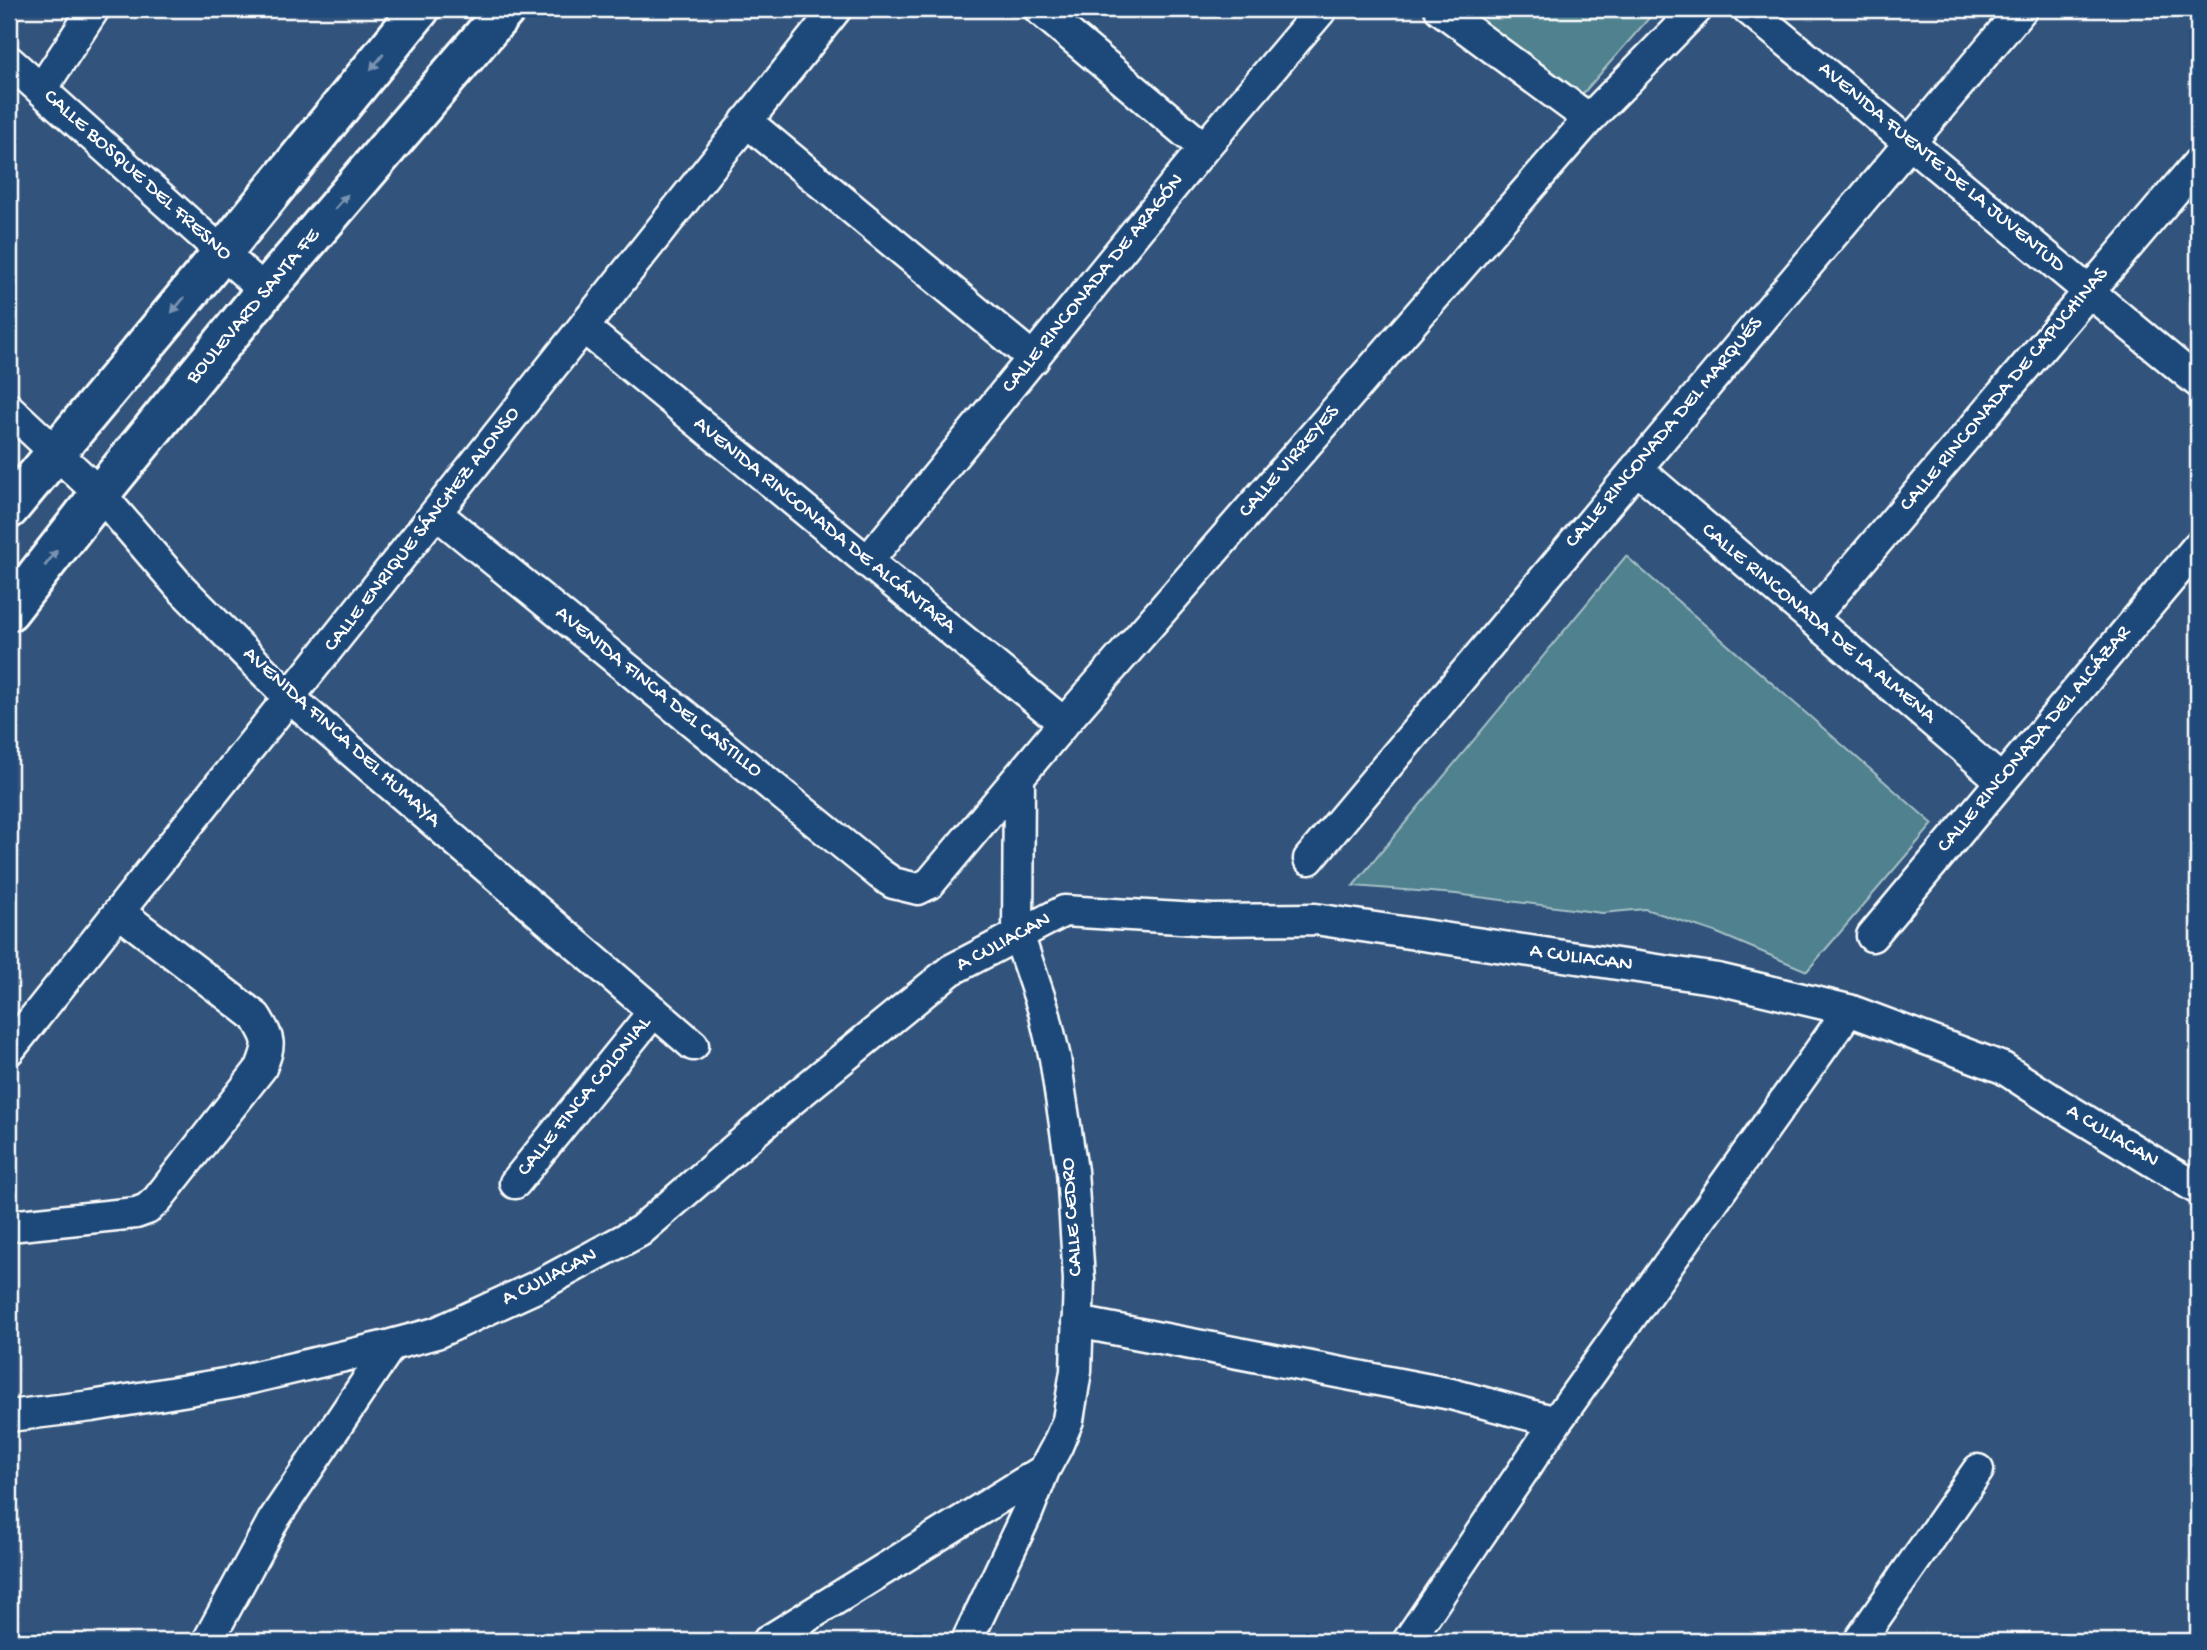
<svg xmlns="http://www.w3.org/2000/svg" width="2207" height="1650" viewBox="0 0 2207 1650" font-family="'Gochi Hand',sans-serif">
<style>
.green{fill:#4f828e;stroke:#a7c0c6;stroke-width:2}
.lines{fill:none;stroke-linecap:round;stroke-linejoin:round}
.street-casing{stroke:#fff;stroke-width:35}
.secondary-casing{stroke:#fff;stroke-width:44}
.street{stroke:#1f4a7a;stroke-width:30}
.secondary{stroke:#1f4a7a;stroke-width:38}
.oneway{fill:#7992af}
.labels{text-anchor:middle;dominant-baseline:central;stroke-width:6;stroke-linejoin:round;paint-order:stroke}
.street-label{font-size:21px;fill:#fff;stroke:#1f4a7a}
</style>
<rect width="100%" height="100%" fill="#32547c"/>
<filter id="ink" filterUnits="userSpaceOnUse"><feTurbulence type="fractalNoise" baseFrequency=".0143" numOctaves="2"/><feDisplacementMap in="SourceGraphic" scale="14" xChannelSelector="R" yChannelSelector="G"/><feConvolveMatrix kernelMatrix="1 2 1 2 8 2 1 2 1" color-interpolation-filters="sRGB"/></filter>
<g filter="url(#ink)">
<path class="green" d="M1438 9H1657L1565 114Z
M1626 556 1933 824 1807 971 1715 932 1645 909 1602 913 1456 894 1353 886Z"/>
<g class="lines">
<g class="street-casing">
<path id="street" d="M1039 9 1204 148
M1440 9 1589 119
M1748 9 2198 382
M9 61 265 291
M41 90 94 9
M746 121 1034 359
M584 328 1064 723
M9 409 100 494 180 587 290 698 693 1045
M1636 468 2001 780
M436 513 880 874 893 883 918 889 930 883 1064 723 1589 119 1697 9
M867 562 1204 148 1322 9
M1812 618 2198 163
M1309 859 2022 9
M1872 936 2198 546
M9 1050 836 9
M515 1183 654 1011
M9 1226 136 1213 147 1209 157 1200 261 1068C271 1042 270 1041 256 1017L119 912
M1077 1322 1451 1394 1556 1422
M9 1416 92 1406 230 1383 391 1345 436 1333 536 1287 640 1231 788 1103 951 970 1064 911 1213 920 1315 919 1718 979 1849 1010 2003 1068 2057 1103 2198 1189
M208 1641 274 1519 391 1345
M768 1641 1044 1470
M967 1641 1027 1513 1044 1470 1057 1446 1068 1420 1076 1371 1079 1280 1072 1171 1055 1058 1044 1011 1018 934 1019 777
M1408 1641 1556 1422 1849 1010
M1859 1641 1978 1470"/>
</g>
<g class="secondary-casing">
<path id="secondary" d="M9 509 222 253 420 9
M9 611 100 494 265 291 506 9"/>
</g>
<use href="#street" class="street"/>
<use href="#secondary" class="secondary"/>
</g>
<defs><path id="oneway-solid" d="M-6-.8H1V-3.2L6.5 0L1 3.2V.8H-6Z" transform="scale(1.75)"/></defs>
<g class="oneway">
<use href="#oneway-solid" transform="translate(377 62) rotate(129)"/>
<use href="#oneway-solid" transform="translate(341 202) rotate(-49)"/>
<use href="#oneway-solid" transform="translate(178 305) rotate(130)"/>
<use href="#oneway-solid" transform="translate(51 558) rotate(-52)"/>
</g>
</g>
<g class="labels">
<g class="street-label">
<text transform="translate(1941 168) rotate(40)">AVENIDA FUENTE DE LA JUVENTUD</text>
<text transform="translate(137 176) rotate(42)">CALLE BOSQUE DEL FRESNO</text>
<text transform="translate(1094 284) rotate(-51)">CALLE RINCONADA DE ARAGÓN</text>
<text transform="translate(254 307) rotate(-50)">BOULEVARD SANTA FE</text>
<text transform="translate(2005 390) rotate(-50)">CALLE RINCONADA DE CAPUCHINAS</text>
<text transform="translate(1665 433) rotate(-50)">CALLE RINCONADA DEL MARQUÉS</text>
<text transform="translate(1290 462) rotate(-49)">CALLE VIRREYES</text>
<text transform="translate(824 526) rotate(39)">AVENIDA RINCONADA DE ALCÁNTARA</text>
<text transform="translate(423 530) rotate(-52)">CALLE ENRIQUE SÁNCHEZ ALONSO</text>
<text transform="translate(1818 624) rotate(40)">CALLE RINCONADA DE LA ALMENA</text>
<text transform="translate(658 693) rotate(39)">AVENIDA FINCA DEL CASTILLO</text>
<text transform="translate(341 738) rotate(42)">AVENIDA FINCA DEL HUMAYA</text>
<text transform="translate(2035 740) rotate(-50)">CALLE RINCONADA DEL ALCÁZAR</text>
<text transform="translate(1004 943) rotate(-28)">A CULIACAN</text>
<text transform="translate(1581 959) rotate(8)">A CULIACAN</text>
<text transform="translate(585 1097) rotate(-51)">CALLE FINCA COLONIAL</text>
<text transform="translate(2112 1137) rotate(31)">A CULIACAN</text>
<text transform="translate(1073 1217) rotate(-94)">CALLE CEDRO</text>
<text transform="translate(550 1278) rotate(-27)">A CULIACAN</text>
</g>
</g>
<rect width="2207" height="1650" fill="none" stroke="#1f4a7a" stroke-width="35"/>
<rect x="18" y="18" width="2172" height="1615" fill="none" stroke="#fff" stroke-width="2.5" filter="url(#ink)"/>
</svg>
